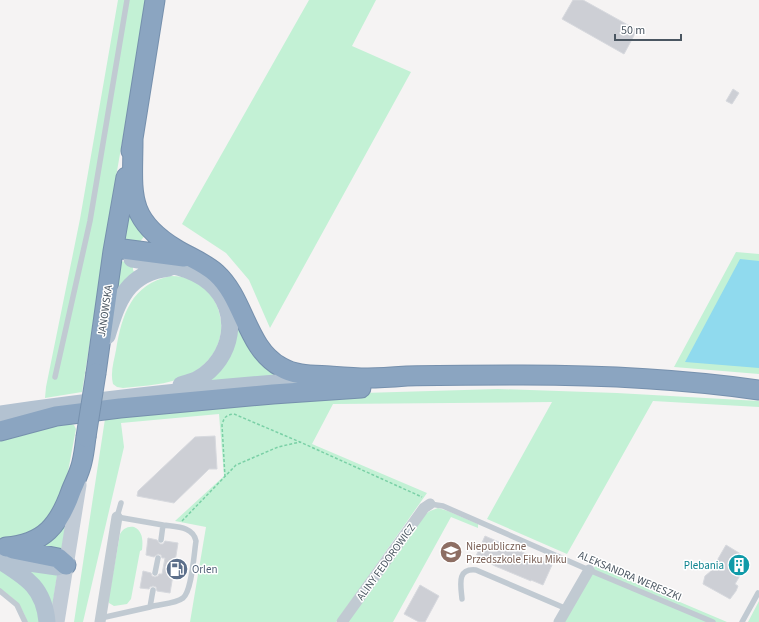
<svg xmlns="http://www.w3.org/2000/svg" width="759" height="622" viewBox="0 0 759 622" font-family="'Source Sans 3',sans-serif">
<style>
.green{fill:#c3f1d5}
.water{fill:#90daee}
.building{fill:#cdcfd5;stroke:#d7d9de}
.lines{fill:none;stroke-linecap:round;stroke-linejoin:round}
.highway-casing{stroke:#7690ad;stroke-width:21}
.path{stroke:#7ad0a6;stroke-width:1.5;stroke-dasharray:3 2;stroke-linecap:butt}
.lane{stroke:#c1cad2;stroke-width:5.5}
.street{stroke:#c1cad2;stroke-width:11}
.secondary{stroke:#c1cbd6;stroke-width:15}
.primary{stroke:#b3c2d1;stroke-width:17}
.highway{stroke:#8ba5c1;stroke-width:19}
.highway-bridge-casing{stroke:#7690ad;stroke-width:21;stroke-linecap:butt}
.highway-bridge{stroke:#8ba5c1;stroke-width:19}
.labels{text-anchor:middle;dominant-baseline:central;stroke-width:3;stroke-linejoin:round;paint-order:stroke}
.street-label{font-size:11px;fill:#4a5661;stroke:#fff}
.education-label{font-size:11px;fill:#785e54;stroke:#fff;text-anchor:start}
.culture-label{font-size:11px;fill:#0d838f;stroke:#fff;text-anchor:end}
.service-label{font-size:11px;fill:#4e5e75;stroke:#fff;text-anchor:start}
</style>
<rect width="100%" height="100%" fill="#f5f3f3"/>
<path class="green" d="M118 0H147L117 171 82 392 45 398 46 387 80 219Z
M309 0H376L352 46 411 72 270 328 249 280 226 253 182 224Z
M129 202 147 233 138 244 123 245Z
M736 252 759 254V374L674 367Z
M145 255C158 257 188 260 199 265 238 285 236 326 260 356 268 366 280 372 292 378L199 386C203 383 207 380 211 377 236 357 242 317 224 291 218 283 209 277 201 272 184 262 163 261 145 258Z
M120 261 133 263V270L136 275 114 300Z
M171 276C220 276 239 337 201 367 178 385 150 385 123 388L117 387 113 384C110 373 114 361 116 350 122 315 131 284 171 276Z
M498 389 617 393 759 401V407L653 401 567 554 487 519 552 402 333 404 312 444 427 493 336 622H190L206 527 175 521 224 476 219 414 121 423 124 447 83 622H74L105 419 363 393Z
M71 424 74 425 76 429 75 434 67 477 57 506 36 532 5 539 0 538V437L28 431Z
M438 508 448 511 478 524V528L451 517 393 622H346L424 515 430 511Z
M68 509 61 554 37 545Z
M134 527C143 531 143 541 142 550L140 551 131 599 127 604 114 606 109 603V596L120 534C123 529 127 526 134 527Z
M595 566 727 622H564Z
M0 568 29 587 43 622H27C23 607 13 597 0 589Z
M58 570 51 614 25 571Z
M759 601V622H748Z"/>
<path class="water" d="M740 259 759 261V368L685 362Z"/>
<path class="building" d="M573 0H583L637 30 624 54 562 19Z
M733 89 739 93 732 104 726 101Z
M215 436 217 469H209L174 503 137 496 138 491 195 437Z
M485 536 552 565 543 585 531 580V581L495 566 476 556Z
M148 538 157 540 160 544H163L165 541 178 543 175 562 187 564 184 577 173 575 170 593 157 591 156 587 153 586 150 587 149 589 140 588 143 571 151 573 152 576 155 577 158 576 159 574H162L165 558H162L161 555 158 554 154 557 146 555Z
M726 545 744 556 743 559 748 562 735 584 738 586 736 591 730 599 703 584 705 576 711 571Z
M420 585 439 596 425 622H419L404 614Z"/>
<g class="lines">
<g class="highway-casing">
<path id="highway" d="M133 139C133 192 125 218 176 249 189 257 205 263 216 273 245 299 246 348 281 367 296 376 313 375 330 376 343 377 355 378 368 378 381 378 394 377 407 376 446 375 485 375 523 375 602 375 681 379 759 390
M131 151 155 0
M113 251 123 249 184 257
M96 373 113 251 126 177
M0 431 56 416 120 408 273 394 361 388
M6 547C44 544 59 525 71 491 75 481 80 472 82 462 84 454 85 445 86 437
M13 549 58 558 66 565"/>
</g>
<path class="path" d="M225 477 222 425C224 417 226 415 234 414L300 442 422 497
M182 521 236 465 278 447 300 442"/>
<path class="lane" d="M55 377 90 221 127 0
M121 503 117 517 163 525 161 540
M430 504 443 506 589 570 713 622
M155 573 158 558
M0 591 17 605 25 622
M462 599C461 586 456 568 476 570L567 609
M150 607C160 604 175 604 183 598 192 591 194 553 196 541 193 526 176 527 163 525
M101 618 150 607 153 590
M742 622 758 593"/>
<path class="street" d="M100 622 117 517
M342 622 424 508 430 504
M559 622 589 570"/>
<path class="secondary" d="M57 622 79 485"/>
<path class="primary" d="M132 259C157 263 190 265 210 283 242 311 233 359 198 379 193 382 186 383 181 385
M107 336C118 300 127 273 169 268
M0 414C105 399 211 387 317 380
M0 559 57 567 63 565
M0 561C27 578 44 588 47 622"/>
<use href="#highway" class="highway"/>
<g class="highway-bridge-casing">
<path id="highway-bridge" d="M86 437 96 373"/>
</g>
<use href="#highway-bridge" class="highway-bridge"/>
</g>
<defs>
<g id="school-disc" transform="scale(1.15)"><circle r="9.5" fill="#8d6e63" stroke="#fff"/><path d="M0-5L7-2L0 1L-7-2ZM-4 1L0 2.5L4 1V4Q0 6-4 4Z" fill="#fff"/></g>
<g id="building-disc" transform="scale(1.15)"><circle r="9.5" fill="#0f9aa8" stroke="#fff"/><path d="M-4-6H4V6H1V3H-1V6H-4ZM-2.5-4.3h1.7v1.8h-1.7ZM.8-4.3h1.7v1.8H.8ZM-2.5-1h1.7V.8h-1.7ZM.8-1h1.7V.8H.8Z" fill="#fff"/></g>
<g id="fuel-disc" transform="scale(1.15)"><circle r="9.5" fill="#5c6f8a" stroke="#fff"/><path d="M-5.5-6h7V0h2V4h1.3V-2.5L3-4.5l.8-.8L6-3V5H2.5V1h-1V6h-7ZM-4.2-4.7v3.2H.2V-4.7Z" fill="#fff"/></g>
</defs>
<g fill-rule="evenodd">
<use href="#school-disc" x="451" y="552"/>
<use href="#building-disc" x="739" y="565"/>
<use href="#fuel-disc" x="177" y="569"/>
</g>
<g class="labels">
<g class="street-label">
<text transform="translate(105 311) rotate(-82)">JANOWSKA</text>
<text transform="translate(386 562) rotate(-54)">ALINY FEDOROWICZ</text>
<text transform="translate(630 576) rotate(23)">ALEKSANDRA WERESZKI</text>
</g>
<g class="education-label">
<text x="466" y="546">Niepubliczne<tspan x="466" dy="13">Przedszkole Fiku Miku</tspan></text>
</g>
<g class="culture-label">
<text x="724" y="565">Plebania</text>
</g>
<g class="service-label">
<text x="192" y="569">Orlen</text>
</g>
</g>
<path d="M615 34v6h66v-6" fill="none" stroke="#4a5661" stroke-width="2"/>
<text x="621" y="34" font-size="12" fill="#4a5661" stroke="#ffffff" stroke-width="3" paint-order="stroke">50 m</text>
</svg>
